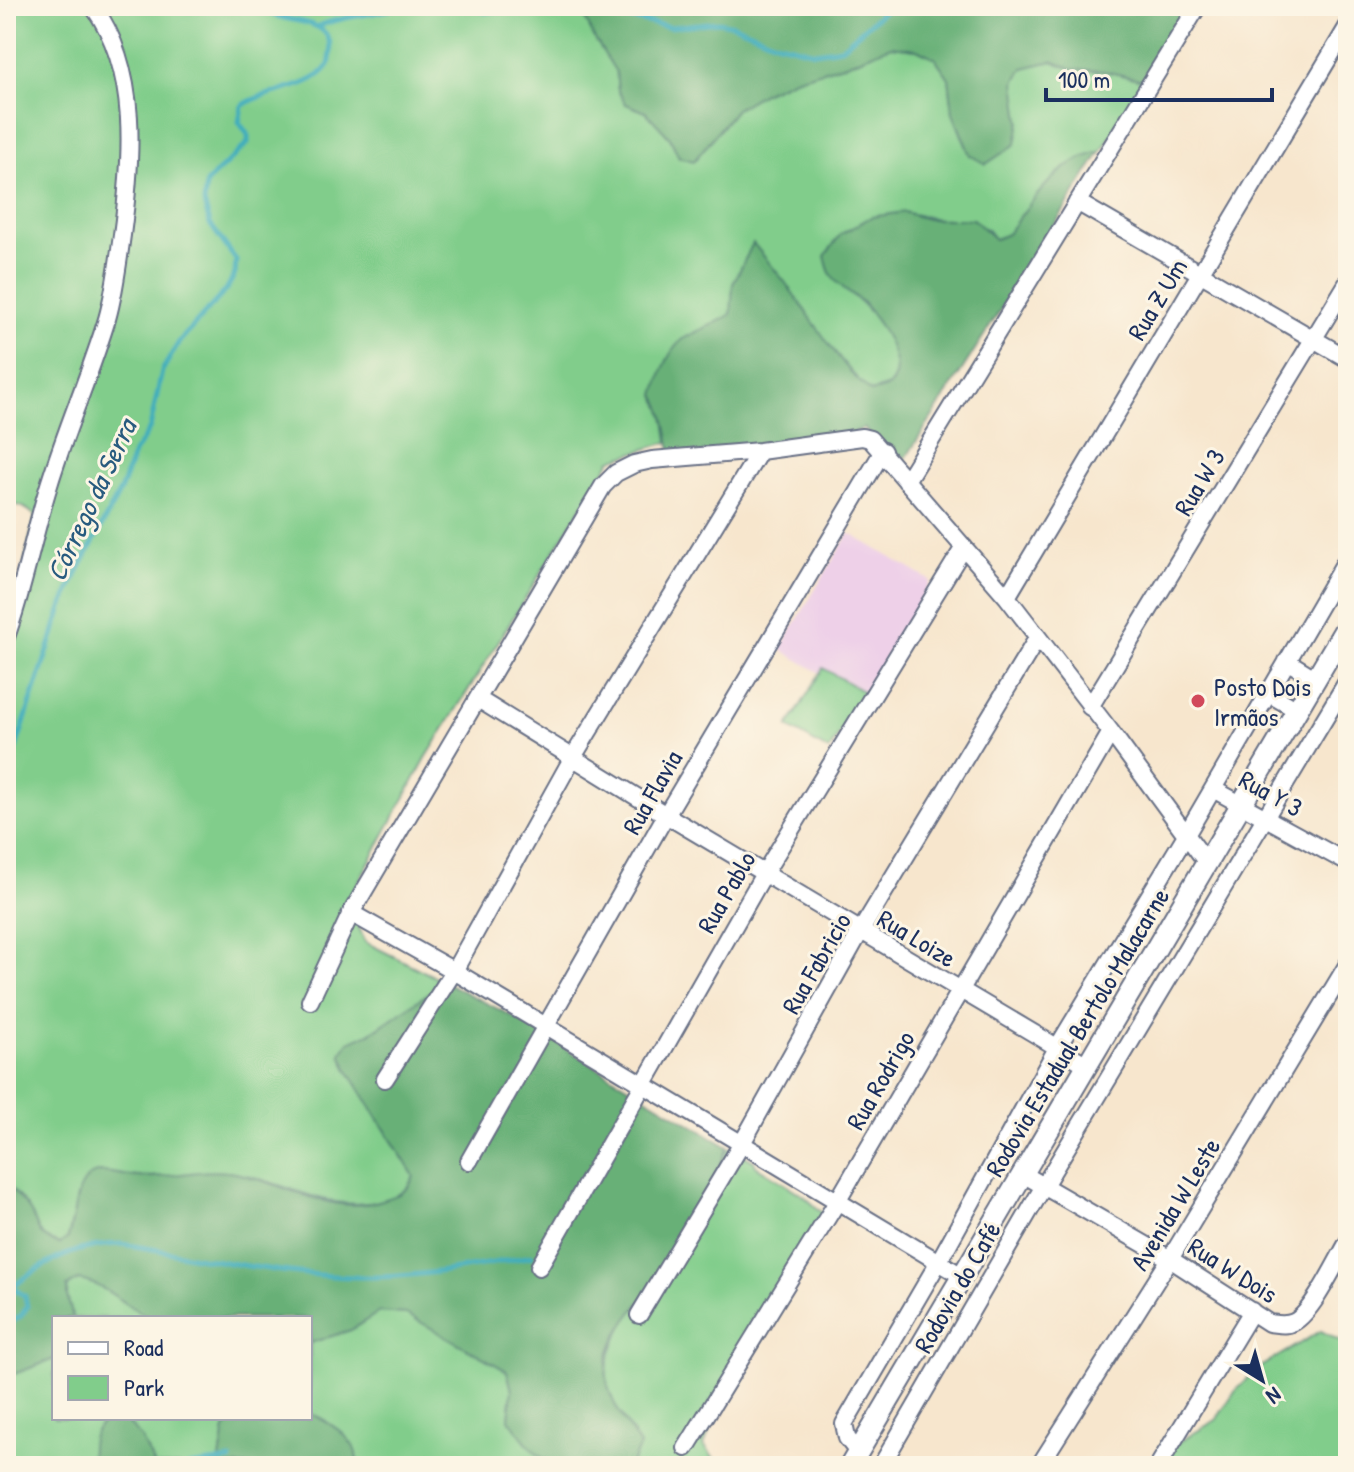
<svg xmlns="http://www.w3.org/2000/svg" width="1354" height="1472" viewBox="0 0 1354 1472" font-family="'Patrick Hand',sans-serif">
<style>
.built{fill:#eed0e8}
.green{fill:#81cd8b;stroke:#4e7e74;stroke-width:2}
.forest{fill:#68b077;stroke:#42706a;stroke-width:2}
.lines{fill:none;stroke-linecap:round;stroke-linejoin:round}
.stream{stroke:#3fadbc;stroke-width:5}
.minor-casing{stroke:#686f85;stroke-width:20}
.major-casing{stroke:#686f85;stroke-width:24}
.minor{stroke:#fff;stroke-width:16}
.major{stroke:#fff;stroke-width:20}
.poi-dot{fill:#d1495b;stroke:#fcf5e5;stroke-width:3}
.labels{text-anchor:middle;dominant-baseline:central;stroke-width:6;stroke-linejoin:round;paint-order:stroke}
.street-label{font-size:26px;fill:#1b2f5e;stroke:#fcf5e5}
.poi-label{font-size:26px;fill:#1b2f5e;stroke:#fcf5e5;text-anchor:start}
.water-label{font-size:28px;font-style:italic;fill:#285b7f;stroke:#fcf5e5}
</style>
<rect width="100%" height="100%" fill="#fcf5e5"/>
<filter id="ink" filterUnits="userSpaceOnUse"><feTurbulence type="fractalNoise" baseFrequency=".0125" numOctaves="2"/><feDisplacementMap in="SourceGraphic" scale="16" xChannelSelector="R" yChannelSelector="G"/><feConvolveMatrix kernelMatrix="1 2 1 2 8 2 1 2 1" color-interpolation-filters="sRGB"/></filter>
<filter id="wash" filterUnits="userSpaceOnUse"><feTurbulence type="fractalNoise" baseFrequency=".006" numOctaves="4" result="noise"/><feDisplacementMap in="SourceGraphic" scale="32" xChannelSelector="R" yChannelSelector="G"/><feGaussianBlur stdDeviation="1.8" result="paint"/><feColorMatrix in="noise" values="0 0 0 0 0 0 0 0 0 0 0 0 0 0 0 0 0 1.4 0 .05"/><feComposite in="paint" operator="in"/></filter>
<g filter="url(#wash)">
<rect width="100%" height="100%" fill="#f7e6cd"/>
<path class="built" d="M849 533 931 581 829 751 788 727 820 673 780 649Z"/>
<path class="green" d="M6 6H580L616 72 618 91 626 104 646 112 670 138 679 157 707 146 736 109 763 93 794 79 846 64 891 46 917 49 935 58 949 78 953 113 970 155 986 164 1020 121 1014 82 1023 68 1052 61 1073 69 1105 71 1147 81 1101 152 1058 173 1007 234 995 240 987 229 903 212 844 290C867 303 896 341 897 369 897 375 893 380 889 386L870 392C825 348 794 292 753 244L733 284 732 314 716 324 681 340 664 409 668 442 611 460 426 758 348 901 365 942 445 982 372 1032 349 1042 341 1054 349 1072 414 1176C407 1190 402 1194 388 1199 330 1217 283 1178 227 1172 208 1170 191 1175 172 1176 147 1178 123 1176 99 1172L79 1189 68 1238 60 1244C33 1236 41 1227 28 1208 21 1199 13 1191 6 1183V644L35 516C27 508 17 501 6 507Z
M823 668 864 692 829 751 788 727Z
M728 1147 754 1161 756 1166 804 1196 826 1216 724 1394 704 1445 719 1466H630L640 1446C628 1425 610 1404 607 1380 601 1334 680 1246 703 1203 713 1185 720 1166 728 1147Z
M78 1280C108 1284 125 1308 153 1318H73L67 1296 68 1287Z
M379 1312 407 1314 507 1371 512 1390 509 1419 550 1462 581 1466H356L358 1461 325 1420 310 1413V1343L350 1330Z
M1321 1331 1348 1345V1466H1153L1172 1446 1216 1420 1233 1394 1255 1370Z
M54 1359V1418H232L225 1429 219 1466H155L134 1428 91 1451V1466H6V1377Z"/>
<path class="forest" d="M580 6H1194L1147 81 1105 71 1073 69 1052 61 1023 68 1015 82 1020 121 1016 144 986 164 970 155 953 113 949 78 935 58 917 49 891 46 846 64 794 79 763 93 736 109 694 161 679 157 670 138 646 112 626 104 618 91 616 72 593 36Z
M1101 152 906 458 873 439 864 428 822 447 672 454C666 434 667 414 655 395 660 377 668 348 685 338 700 329 717 324 731 314L733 284 753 243 785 282 831 347 853 375 871 392C922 388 881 323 863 303 854 294 842 289 834 279 828 273 827 264 825 256L841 234 871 217 904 212 927 219H973L995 239 1007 234C1032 201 1058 160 1101 152Z
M445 982 514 1017 728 1147C712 1184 696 1224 675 1259 652 1295 601 1332 607 1380 610 1404 628 1425 640 1446L630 1466C605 1466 556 1471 537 1454 526 1444 518 1431 509 1419L512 1390 507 1371 406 1314 379 1312 351 1330 310 1343V1318H153C125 1308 108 1284 78 1280L67 1287V1296L73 1318H54V1359L6 1377V1183C13 1191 21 1199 28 1208 41 1227 33 1236 60 1244L68 1238C75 1219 73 1189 90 1176 102 1167 124 1177 138 1177 168 1179 198 1168 229 1172 280 1179 329 1218 382 1200 399 1195 407 1193 414 1176L349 1072 341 1054 349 1042 372 1032Z
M310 1413C330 1423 362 1440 356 1466H219L225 1429 232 1418H310Z
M110 1418H124L142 1439 155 1466H91C90 1442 89 1431 110 1418Z"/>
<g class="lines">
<path class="stream" d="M472 6 485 12 523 7 563 15 607 14 670 27 718 22 734 25 775 42 815 52 841 48 885 10 895 6
M319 26C346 14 375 16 402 6
M6 778 63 605 79 569 120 491 134 453 150 428 162 371 179 342 226 290 235 274 236 260 210 224 204 203 206 183 248 143V135L239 122 242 106C267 88 310 92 329 65 338 26 313 24 284 18 273 16 264 11 254 6
M6 1283 25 1296 27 1307 21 1316 6 1325
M12 1288C44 1261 81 1244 122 1244 205 1257 291 1279 376 1277 428 1276 481 1265 532 1256
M6 1466H27
M189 1466 231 1460"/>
</g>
</g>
<g filter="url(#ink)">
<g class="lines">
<g class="minor-casing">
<path id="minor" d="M1077 202 1348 359
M906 481 1198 6
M1007 597 1348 26
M6 637C24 588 33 536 49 485 66 429 90 375 107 319 115 291 118 263 122 235 132 160 140 71 93 6
M1287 661 1316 679
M1268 693 1297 710
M478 699 666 815 1087 1065
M1090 707 1348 282
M1213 789 1348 863
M351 913 454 971 962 1276
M310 1001 351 913 603 486 616 473 634 464 652 460 760 451 862 437 870 439 1007 597 1111 732 1207 863
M385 1079 454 971 573 757 760 451
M469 1161 666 815 883 451
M1023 1174 1170 1259 1269 1323C1278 1324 1286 1326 1294 1322 1313 1312 1336 1262 1348 1242
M539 1267 765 872 964 547
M639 1315 741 1145 860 932 1038 637
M686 1448 837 1202 1111 732
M858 1452 847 1438 844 1424 938 1263 1057 1048 1186 835 1348 557
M881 1466 1045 1184 1348 680
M1039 1466 1170 1259 1348 964
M1158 1466 1252 1311"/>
</g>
<g class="major-casing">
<path id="major" d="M850 1466 1348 624"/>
</g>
<use href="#minor" class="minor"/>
<use href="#major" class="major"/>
</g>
</g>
<circle class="poi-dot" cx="1198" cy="701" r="8"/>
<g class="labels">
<g class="street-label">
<text transform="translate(1157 299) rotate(-59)">Rua Z Um</text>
<text transform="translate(1199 482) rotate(-59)">Rua W 3</text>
<text transform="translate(652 792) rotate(-60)">Rua Flavia</text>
<text transform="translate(1271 793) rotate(29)">Rua Y 3</text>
<text transform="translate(726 892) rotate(-60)">Rua Pablo</text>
<text transform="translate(917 938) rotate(31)">Rua Loize</text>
<text transform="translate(816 963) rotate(-60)">Rua Fabricio</text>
<text transform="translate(1077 1032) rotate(-59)">Rodovia Estadual Bertolo Malacarne</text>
<text transform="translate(880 1080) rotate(-60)">Rua Rodrigo</text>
<text transform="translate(1175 1204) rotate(-59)">Avenida W Leste</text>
<text transform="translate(1233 1270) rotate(32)">Rua W Dois</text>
<text transform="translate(957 1287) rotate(-60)">Rodovia do Café</text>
</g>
<g class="poi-label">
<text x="1214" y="686">Posto Dois<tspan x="1214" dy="30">Irmãos</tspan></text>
</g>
<g class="water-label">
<text transform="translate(91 500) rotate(-65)">Córrego da Serra</text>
</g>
</g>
<rect width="1354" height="1472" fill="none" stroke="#fcf5e5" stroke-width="32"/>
<rect x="52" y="1316" width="260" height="104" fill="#fcf5e5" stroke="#a2a6af" stroke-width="2"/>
<rect x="68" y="1342" width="40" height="12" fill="#ffffff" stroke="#a2a6af" stroke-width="2"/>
<text x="124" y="1356" font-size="24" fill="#1b2f5e">Road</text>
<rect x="68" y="1376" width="40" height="24" fill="#81cd8b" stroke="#a2a6af" stroke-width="2"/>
<text x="124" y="1396" font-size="24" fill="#1b2f5e">Park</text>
<g transform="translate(1262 1380) rotate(143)" stroke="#fcf5e5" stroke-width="6" paint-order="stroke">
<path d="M0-6L14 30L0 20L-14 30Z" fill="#1b2f5e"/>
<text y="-12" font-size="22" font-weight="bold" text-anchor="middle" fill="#1b2f5e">N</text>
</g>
<path d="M1046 88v12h226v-12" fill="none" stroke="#1b2f5e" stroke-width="4"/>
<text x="1058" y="88" font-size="24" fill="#1b2f5e" stroke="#fcf5e5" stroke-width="6" paint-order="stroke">100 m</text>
</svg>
